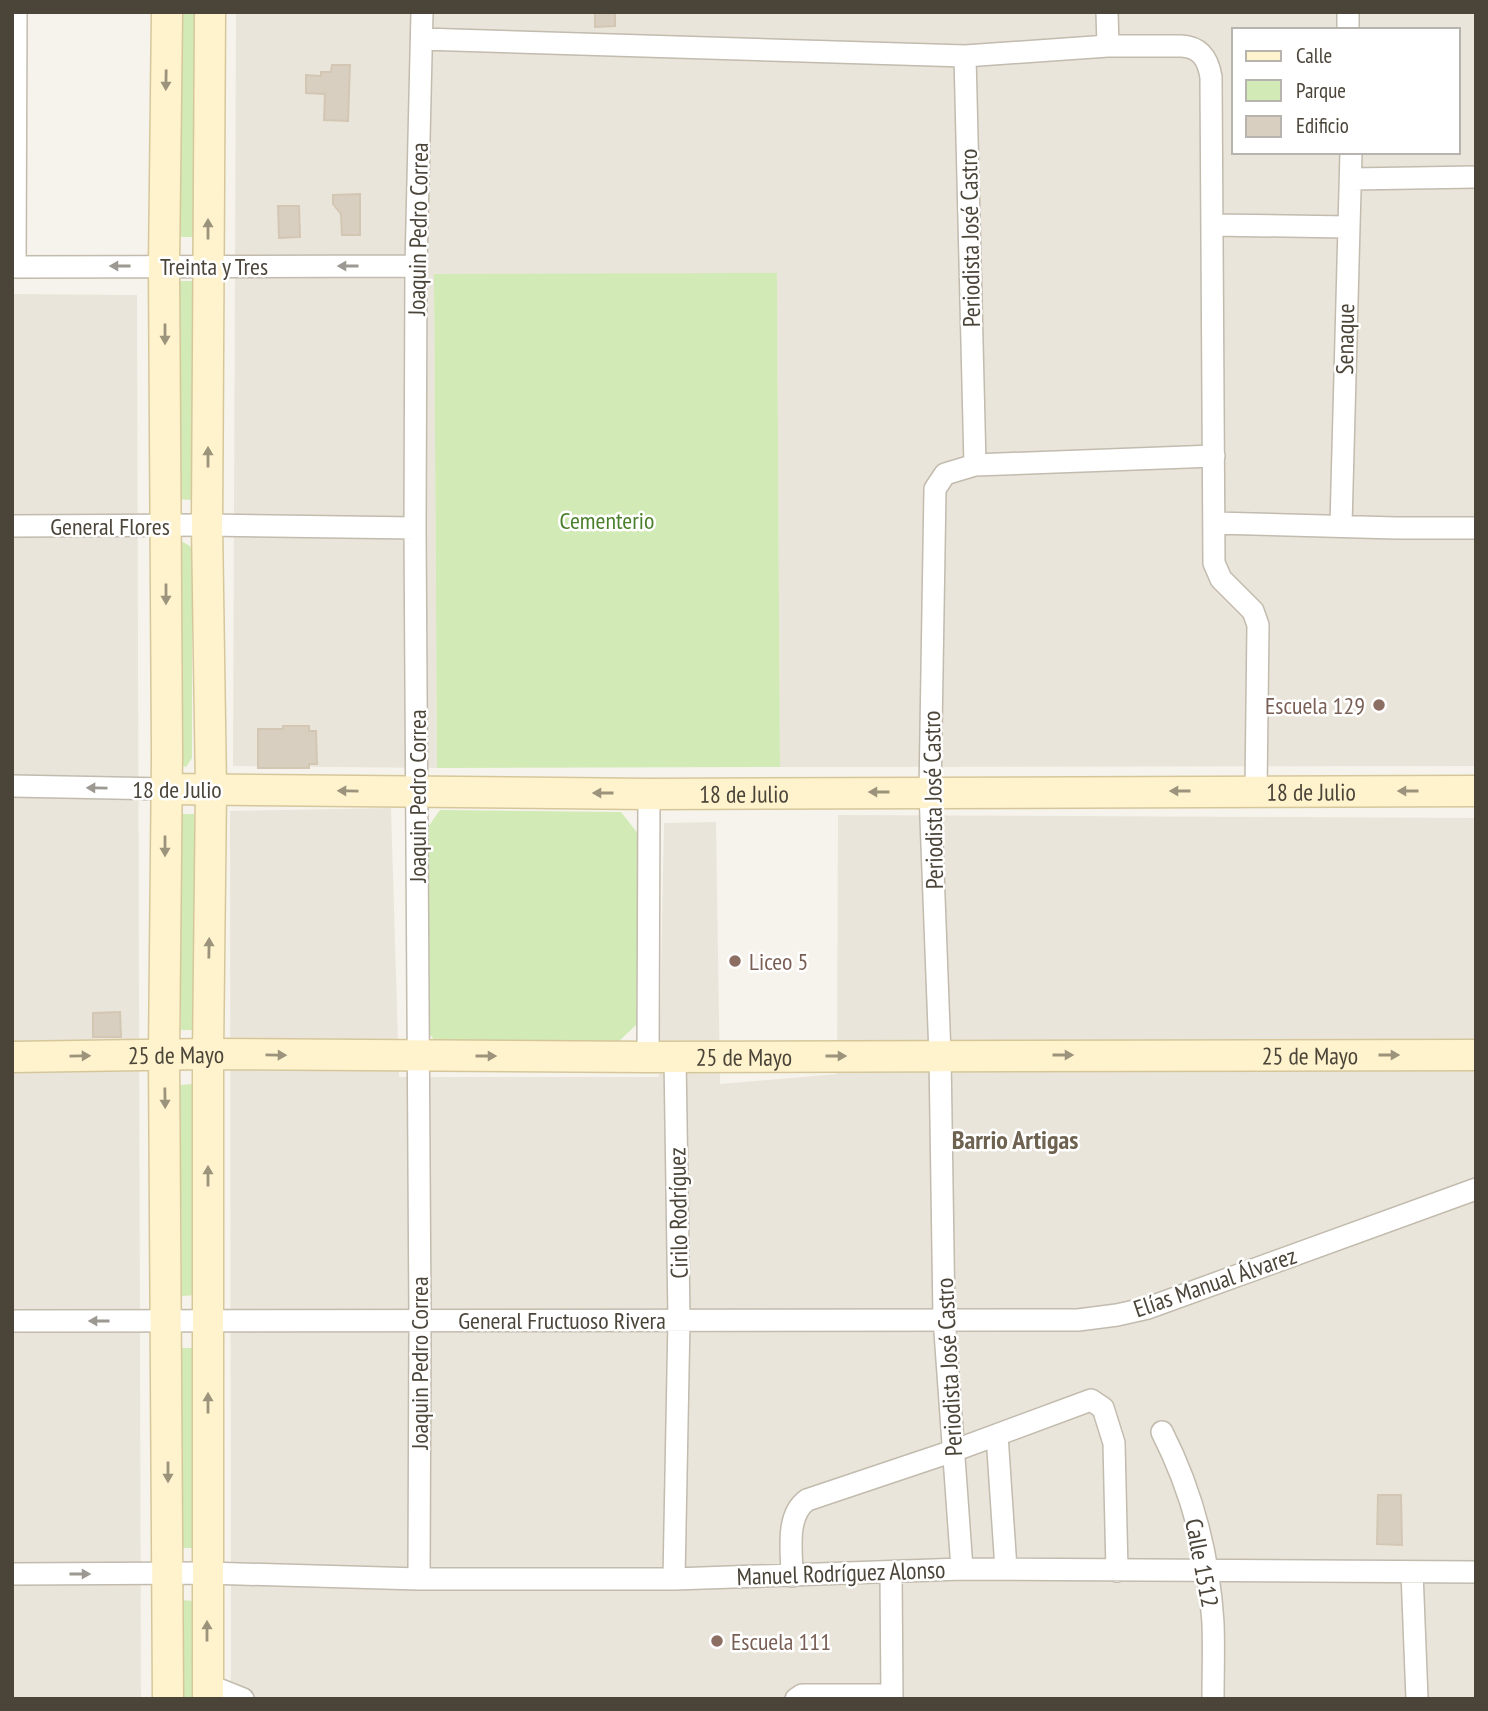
<svg xmlns="http://www.w3.org/2000/svg" width="1488" height="1711" viewBox="0 0 1488 1711" font-family="'PT Sans Narrow',sans-serif">
<style>
.residential{fill:#eae5da;fill-rule:evenodd}
.green{fill:#d2eab5}
.building{fill:#d8cfc1;stroke:#d3c7b4;stroke-width:2}
.lines{fill:none;stroke-linecap:round;stroke-linejoin:round}
.street-casing{stroke:#c2bbae;stroke-width:24}
.secondary-casing{stroke:#d6c79b;stroke-width:33}
.street{stroke:#fff;stroke-width:21}
.secondary{stroke:#fff3cd;stroke-width:30}
.oneway{fill:#9c937c}
.oneway2{fill:#9c9892}
.education-dot{fill:#8d6e63;stroke:#fff;stroke-width:2.5}
.labels{text-anchor:middle;dominant-baseline:central;stroke-width:5;stroke-linejoin:round;paint-order:stroke}
.street-label{font-size:24px;fill:#4b4439;stroke:#fff}
.park-label{font-size:24px;fill:#4a7f2a;stroke:#fff}
.education-label{font-size:24px;fill:#785e54;stroke:#fff;text-anchor:start}
.neighbourhood-label{font-size:26px;font-weight:bold;fill:#6e6250;stroke:#fff}
</style>
<rect width="100%" height="100%" fill="#f6f3ec"/>
<path class="residential" d="M236 12H1476V766L780 767 777 274H434L437 768 233 766ZM1234 30H1458V152H1234Z
M12 294 137 295 141 1699H12Z
M391 808 399 1077H659L664 823 716 822 720 1084 837 1074 838 815 1476 818V1699H231L230 811Z"/>
<path class="green" d="M177 12H197L196 237H177Z
M777 273 780 767 437 768 434 274Z
M175 281H193V500L175 499Z
M183 542 190 546 192 551V758L186 767 176 764 178 543Z
M440 810 621 812 639 835 636 1025 616 1044H437L425 1028 426 830Z
M181 814H194L195 1030H181Z
M194 1084 196 1295 182 1296 180 1085Z
M180 1348H194L197 1548H183Z
M181 1600 194 1601V1699H182Z"/>
<path class="building" d="M595 12H615V26L595 27Z
M332 65H350L348 121 324 120 325 94 306 93V75L321 76V72H331Z
M360 194V235H342L341 214 333 204V195Z
M278 206H299L300 237 279 238Z
M283 726H309V731H316L317 764H309V768H258V729H283Z
M120 1012 121 1037H93V1013Z
M1378 1495H1401L1402 1545 1377 1544Z"/>
<g class="lines">
<g class="street-casing">
<path id="street" d="M1107 12 1108 46
M1348 12V30
M423 39 965 56 1108 46H1181C1201 47 1208 59 1211 77L1214 563 1221 579 1253 611 1258 625 1256 790
M965 56 975 465
M1352 179 1476 177
M1213 225 1348 227
M12 267 416 266
M15 267 16 12
M1215 523 1396 528H1476
M1341 525 1351 152
M12 526 207 525 415 528
M12 786 165 789
M648 1057 649 794
M12 1321 1078 1320 1117 1315 1148 1308 1476 1189
M1162 1432C1192 1491 1209 1557 1213 1623 1214 1648 1213 1674 1213 1699
M997 1435 1006 1569
M962 1569 944 1318 940 1055 930 792 935 489 945 474 975 465 1214 456
M1412 1572 1417 1699
M891 1573 892 1699
M12 1574 207 1573 419 1579H674L962 1569 1476 1572
M792 1576C792 1552 785 1516 807 1500L953 1451 1091 1400 1103 1408 1114 1443 1117 1571
M419 1579 420 1320 415 528 416 266 422 12
M674 1579 679 1319 675 1057
M208 1685 243 1699
M796 1699 802 1695H892"/>
</g>
<g class="secondary-casing">
<g id="secondary">
<path d="M167 12 164 266 167 755 164 1055 168 1699"/>
<path id="s1" d="M165 789 649 794 1476 791"/>
<path id="s2" d="M12 1057 208 1054 648 1057 1476 1055"/>
<path d="M208 1699V1054L211 789 207 525 210 12"/>
</g>
</g>
<use href="#street" class="street"/>
<use href="#secondary" class="secondary"/>
</g>
<defs><path id="oneway-solid" d="M-6-.8H1V-3.2L6.5 0L1 3.2V.8H-6Z" transform="scale(1.75)"/></defs>
<g class="oneway">
<use href="#oneway-solid" transform="translate(166 80) rotate(91)"/>
<use href="#oneway-solid" transform="translate(208 229) rotate(-90)"/>
<use href="#oneway-solid" transform="translate(165 334) rotate(90)"/>
<use href="#oneway-solid" transform="translate(208 457) rotate(-90)"/>
<use href="#oneway-solid" transform="translate(166 594) rotate(90)"/>
<use href="#oneway-solid" transform="translate(348 791) rotate(-179)"/>
<use href="#oneway-solid" transform="translate(1180 791) rotate(180)"/>
<use href="#oneway-solid" transform="translate(1408 791) rotate(-180)"/>
<use href="#oneway-solid" transform="translate(879 792) rotate(180)"/>
<use href="#oneway-solid" transform="translate(603 793) rotate(-180)"/>
<use href="#oneway-solid" transform="translate(165 846) rotate(90)"/>
<use href="#oneway-solid" transform="translate(209 948) rotate(-89)"/>
<use href="#oneway-solid" transform="translate(276 1055) rotate(1)"/>
<use href="#oneway-solid" transform="translate(1063 1055)"/>
<use href="#oneway-solid" transform="translate(1389 1055)"/>
<use href="#oneway-solid" transform="translate(80 1056) rotate(-1)"/>
<use href="#oneway-solid" transform="translate(486 1056)"/>
<use href="#oneway-solid" transform="translate(836 1056)"/>
<use href="#oneway-solid" transform="translate(165 1098) rotate(89)"/>
<use href="#oneway-solid" transform="translate(208 1176) rotate(-90)"/>
<use href="#oneway-solid" transform="translate(208 1403) rotate(-90)"/>
<use href="#oneway-solid" transform="translate(168 1472) rotate(90)"/>
<use href="#oneway-solid" transform="translate(207 1631) rotate(-90)"/>
</g>
<g class="oneway2">
<use href="#oneway-solid" transform="translate(120 266) rotate(180)"/>
<use href="#oneway-solid" transform="translate(348 266) rotate(-180)"/>
<use href="#oneway-solid" transform="translate(97 788) rotate(-179)"/>
<use href="#oneway-solid" transform="translate(99 1321) rotate(180)"/>
<use href="#oneway-solid" transform="translate(80 1574)"/>
</g>
<g class="education-dot">
<circle cx="1379" cy="705" r="7"/>
<circle cx="735" cy="961" r="7"/>
<circle cx="717" cy="1641" r="7"/>
</g>
<g class="labels">
<g class="street-label">
<text transform="translate(418 229) rotate(-89)">Joaquin Pedro Correa</text>
<text transform="translate(970 238) rotate(-91)">Periodista José Castro</text>
<text x="214" y="266">Treinta y Tres</text>
<text transform="translate(1345 339) rotate(-89)">Senaque</text>
<text x="110" y="526">General Flores</text>
<text x="177" y="789">18 de Julio</text>
<text stroke="none"><textPath href="#s1" startOffset="1146">18 de Julio</textPath></text>
<text stroke="none"><textPath href="#s1" startOffset="579">18 de Julio</textPath></text>
<text transform="translate(417 796) rotate(-90)">Joaquin Pedro Correa</text>
<text transform="translate(933 800) rotate(-91)">Periodista José Castro</text>
<text stroke="none"><textPath href="#s2" startOffset="164">25 de Mayo</textPath></text>
<text stroke="none"><textPath href="#s2" startOffset="1298">25 de Mayo</textPath></text>
<text stroke="none"><textPath href="#s2" startOffset="732">25 de Mayo</textPath></text>
<text transform="translate(678 1213) rotate(-91)">Cirilo Rodríguez</text>
<text transform="translate(1215 1282) rotate(-19)">Elías Manual Álvarez</text>
<text x="562" y="1320">General Fructuoso Rivera</text>
<text transform="translate(419 1363) rotate(-90)">Joaquin Pedro Correa</text>
<text transform="translate(949 1367) rotate(-93)">Periodista José Castro</text>
<text transform="translate(1202 1563) rotate(79)">Calle 1512</text>
<text transform="translate(841 1573) rotate(-2)">Manuel Rodríguez Alonso</text>
</g>
<g class="park-label">
<text x="607" y="520">Cementerio</text>
</g>
<g class="education-label">
<text x="1365" y="705" text-anchor="end">Escuela 129</text>
<text x="749" y="961">Liceo 5</text>
<text x="731" y="1641">Escuela 111</text>
</g>
<g class="neighbourhood-label">
<text x="1015" y="1139">Barrio Artigas</text>
</g>
</g>
<rect width="1488" height="1711" fill="none" stroke="#4b4439" stroke-width="28"/>
<rect x="1232" y="28" width="228" height="126" fill="#ffffff" stroke="#b7b4b0" stroke-width="2"/>
<rect x="1246" y="51" width="35" height="10" fill="#fff3cd" stroke="#b7b4b0" stroke-width="2"/>
<text x="1296" y="63" font-size="21" fill="#4b4439">Calle</text>
<rect x="1246" y="80" width="35" height="21" fill="#d2eab5" stroke="#b7b4b0" stroke-width="2"/>
<text x="1296" y="98" font-size="21" fill="#4b4439">Parque</text>
<rect x="1246" y="116" width="35" height="21" fill="#d8cfc1" stroke="#b7b4b0" stroke-width="2"/>
<text x="1296" y="133" font-size="21" fill="#4b4439">Edificio</text>
</svg>
